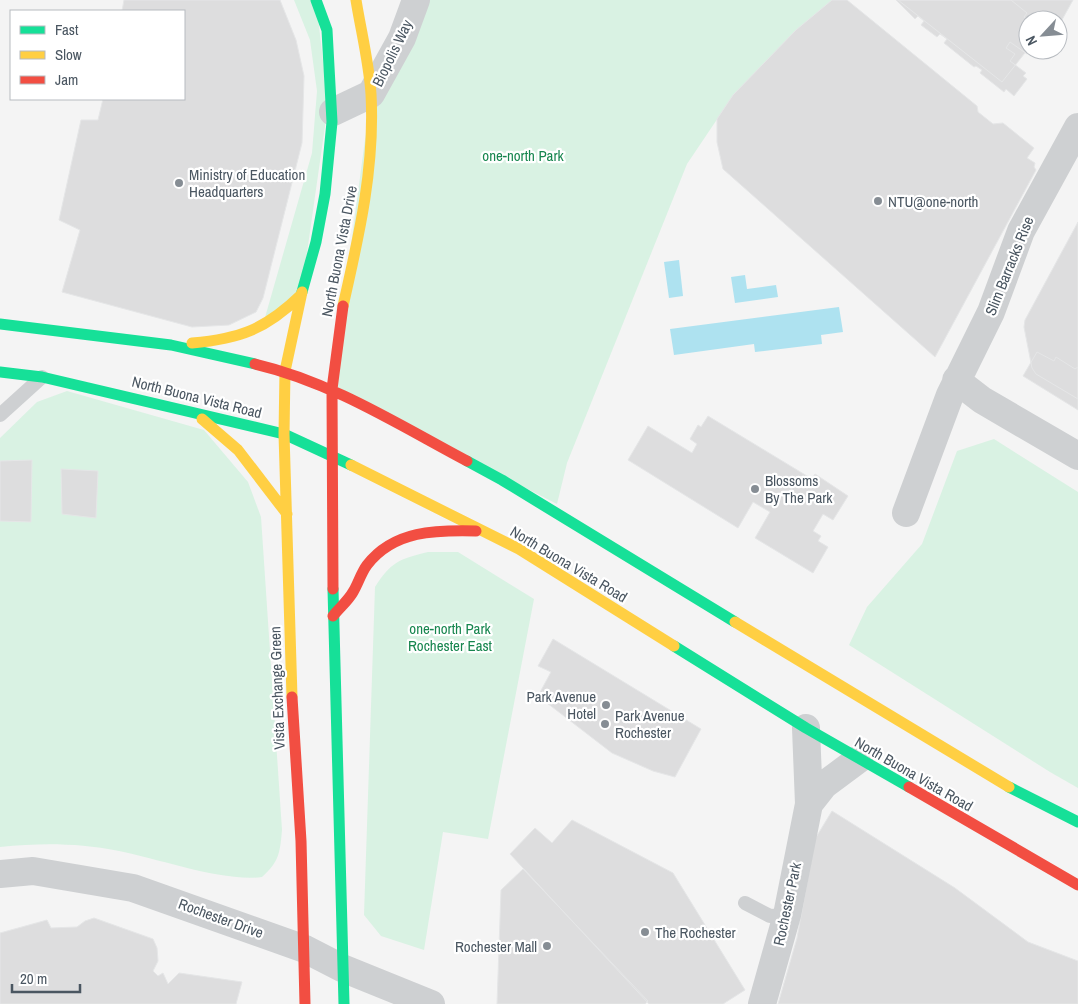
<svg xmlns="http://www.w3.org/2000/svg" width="1078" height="1004" viewBox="0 0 1078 1004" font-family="'Archivo Narrow',sans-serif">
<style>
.green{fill:#d9f2e3}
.water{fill:#aee2f0}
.building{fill:#ddddde;stroke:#e5e6e7}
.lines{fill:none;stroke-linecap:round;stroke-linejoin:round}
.lane{stroke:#ced0d2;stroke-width:14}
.street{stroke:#ced0d2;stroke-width:28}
.fast{stroke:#16e098;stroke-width:11}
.slow{stroke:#ffcf43;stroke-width:11}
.jam{stroke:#f24e42;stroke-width:11}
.poi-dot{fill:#868d94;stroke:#fff;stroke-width:2}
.labels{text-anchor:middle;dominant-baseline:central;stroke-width:4.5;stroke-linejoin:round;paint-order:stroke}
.street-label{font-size:15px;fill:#4a5661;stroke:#fff}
.park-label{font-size:15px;fill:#17864f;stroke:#fff}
.poi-label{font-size:15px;fill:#4a5661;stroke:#fff;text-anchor:start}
</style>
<rect width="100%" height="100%" fill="#f4f4f4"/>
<path class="green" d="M294 0H316L328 105 301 295 262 328 312 153 317 91 310 40Z
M416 0H837L726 106 687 164 567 463 557 504 332 389 371 94Z
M67 391 204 430 248 482 261 517 282 830C280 853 279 862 262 877 222 882 160 859 119 851 76 843 42 843 0 847V438L37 402Z
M994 439 1078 492V788L1050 772 849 645 867 607 922 544 957 451Z
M428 552H458L534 599 488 839 443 832 424 950 381 936 364 915 375 587C391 562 399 559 428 552Z"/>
<path class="water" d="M679 260 683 296 669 298 664 262Z
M745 275 747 289 776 285 778 297 735 303 731 277Z
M839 307 843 332 821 335 822 344 755 352 754 344 674 355 670 329Z"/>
<path class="building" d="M124 0H280L296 40 304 76 302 143 263 298 256 312 229 325 192 327 62 292 80 230 59 220 81 120H98L103 99H184V11H122Z
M832 0H847L977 106 978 112 993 124 1003 123 1034 148 1027 158 1035 163 1034 167 1036 170 935 357 723 169 717 142V119L733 95 796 30Z
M896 0H1011L1027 13 1024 17 1028 20V50H1033L1027 54 1010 42 1006 48 1015 54 1010 61 1026 73 1023 76 1027 79 1014 96 1006 89 1004 92 980 73 982 70 976 66 974 67 944 43 947 39 940 34 937 37 921 25 924 21 918 16 915 19Z
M898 0H1073L1058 27V20H1028V49L1002 82Z
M1078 222V399L1036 374 1032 368 1024 327 1025 320Z
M1037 352 1054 361 1056 357 1075 369 1078 367V410L1023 376Z
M708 416 812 479 815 474 848 496 833 520 823 514 813 531 821 536 818 541 828 547 813 573 755 538 770 512 753 502 738 528 628 460 648 426 692 453 697 444 690 439 698 425 701 427Z
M32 460 31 522 0 521V461Z
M61 469 98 471 96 518 62 514Z
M553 639 701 729 675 777 653 771 612 753 538 696 551 672 538 666Z
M832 811 955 888 1028 942 1078 961V1004H778L797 938 815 839Z
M572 820 673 873 745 990 723 1004H649L510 854 535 828 552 843Z
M523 869 648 1001 645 1004H497L501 890Z
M94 918 153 939 157 948 158 961 153 971 158 976 163 973 168 984 179 973 242 982 236 1004H0V933L47 920 51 928 77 927 85 921Z"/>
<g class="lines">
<path class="lane" d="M0 415 42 377
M745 903 770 916 787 915"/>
<path class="street" d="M333 112 371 94 402 38 416 0
M956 380 982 400 1078 456
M906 513 950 395 991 312 1021 231 1078 127
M809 804 824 785 859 759
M0 874 33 871 133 888 305 949 342 968 431 1004
M762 1004 787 915 809 804 806 728"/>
<path class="fast" d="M302 292 316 242 325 194 332 122 327 30 316 0
M0 324 171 345 255 364
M0 372 42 377 284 434 351 465
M467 461 502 480 735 622
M333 589 344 1004
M674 646 806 728 909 787
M1009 787 1078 822"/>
<path class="slow" d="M343 306C359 236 375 167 371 94 369 63 361 31 356 0
M192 343C240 339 266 329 301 295
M202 419 238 450 287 514
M351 465 519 549 674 646
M735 622 1009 787
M292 697 284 434 285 371 302 292"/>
<path class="jam" d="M255 364C332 382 399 425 467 461
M333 589 332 389 343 306
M333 616C339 608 348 601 353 592 358 584 361 573 367 565 394 530 436 530 476 531
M292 697 301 841 305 1004
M909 787 1078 885"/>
</g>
<g class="poi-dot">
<circle cx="179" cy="183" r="5"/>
<circle cx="878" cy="201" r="5"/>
<circle cx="755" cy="489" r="5"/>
<circle cx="606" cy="705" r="5"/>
<circle cx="605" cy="724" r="5"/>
<circle cx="645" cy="932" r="5"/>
<circle cx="547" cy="946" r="5"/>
</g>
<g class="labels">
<g class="street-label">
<text transform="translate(392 53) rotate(-64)">Biopolis Way</text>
<text transform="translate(339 251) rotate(-79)">North Buona Vista Drive</text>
<text transform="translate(1009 266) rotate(-68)">Slim Barracks Rise</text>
<text transform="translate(197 397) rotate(14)">North Buona Vista Road</text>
<text transform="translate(569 564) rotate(31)">North Buona Vista Road</text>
<text transform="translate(277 688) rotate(-92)">Vista Exchange Green</text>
<text transform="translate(914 774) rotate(30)">North Buona Vista Road</text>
<text transform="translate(787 904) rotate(-78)">Rochester Park</text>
<text transform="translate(221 918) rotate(20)">Rochester Drive</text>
</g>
<g class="park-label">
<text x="523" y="155">one-north Park</text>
<text x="450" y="628">one-north Park<tspan x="450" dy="17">Rochester East</tspan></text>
</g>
<g class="poi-label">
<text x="189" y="174">Ministry of Education<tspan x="189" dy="17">Headquarters</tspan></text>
<text x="888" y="201">NTU@one-north</text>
<text x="765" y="480">Blossoms<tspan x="765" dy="17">By The Park</tspan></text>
<text x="596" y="696" text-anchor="end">Park Avenue<tspan x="596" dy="17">Hotel</tspan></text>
<text x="615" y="715">Park Avenue<tspan x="615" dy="17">Rochester</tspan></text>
<text x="655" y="932">The Rochester</text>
<text x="537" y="946" text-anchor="end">Rochester Mall</text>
</g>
</g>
<rect x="10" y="10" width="175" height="90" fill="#ffffff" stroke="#b7bbc0"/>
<rect x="20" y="26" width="25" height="8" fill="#16e098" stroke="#b7bbc0"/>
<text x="55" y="35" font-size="15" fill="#4a5661">Fast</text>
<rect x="20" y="51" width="25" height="8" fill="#ffcf43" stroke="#b7bbc0"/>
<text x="55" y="60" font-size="15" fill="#4a5661">Slow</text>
<rect x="20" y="76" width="25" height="8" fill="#f24e42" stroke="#b7bbc0"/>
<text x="55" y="85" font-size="15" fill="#4a5661">Jam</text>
<g transform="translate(1043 35) rotate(244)"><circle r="24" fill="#ffffff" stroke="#b7bbc0"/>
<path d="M0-4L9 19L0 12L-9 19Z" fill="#868d94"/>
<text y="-8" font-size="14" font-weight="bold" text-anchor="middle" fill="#4a5661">N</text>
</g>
<path d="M12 984v8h68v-8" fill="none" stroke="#4a5661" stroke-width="2.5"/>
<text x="20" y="984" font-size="15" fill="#4a5661" stroke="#ffffff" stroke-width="4" paint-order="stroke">20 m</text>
</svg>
